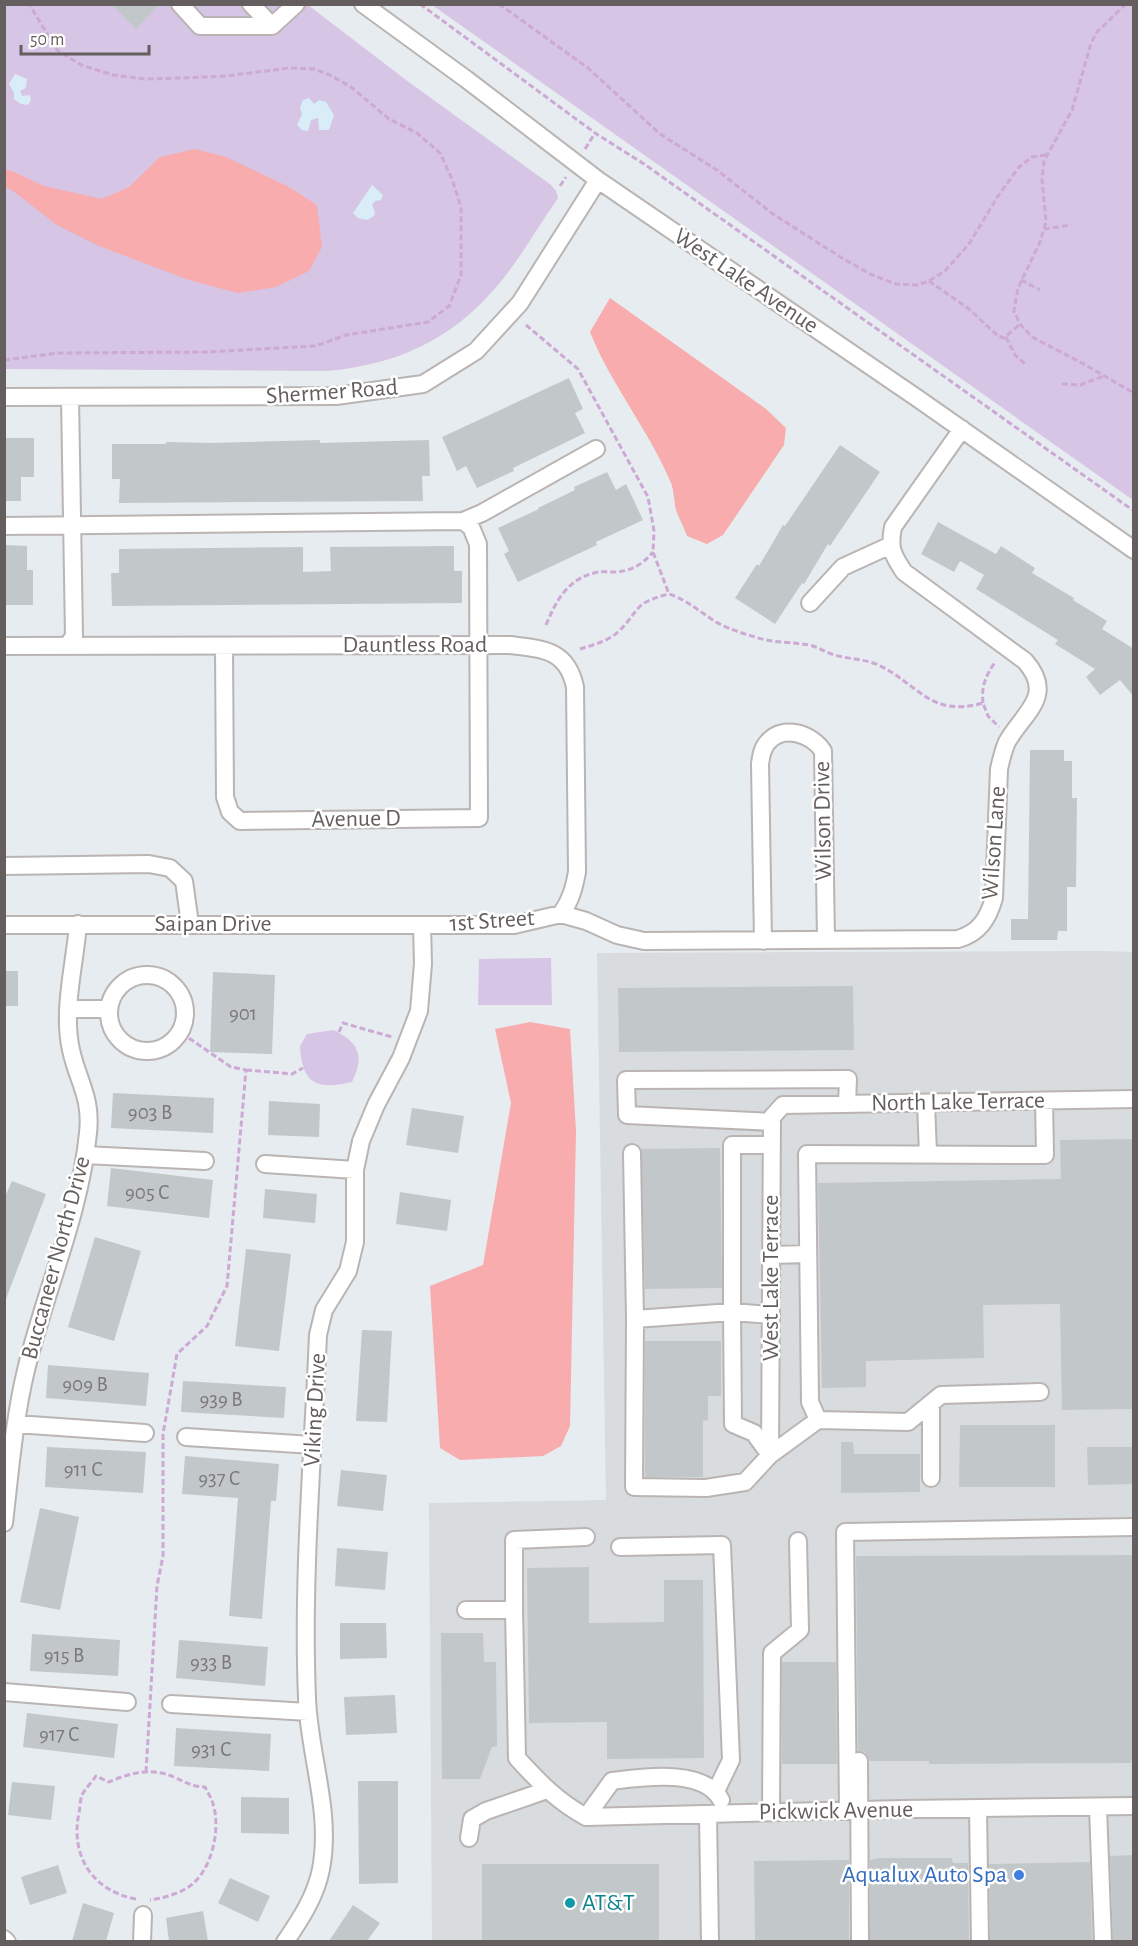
<svg xmlns="http://www.w3.org/2000/svg" width="1138" height="1946" viewBox="0 0 1138 1946" font-family="'Alegreya Sans',sans-serif">
<style>
.industrial{fill:#d8dcde}
.green{fill:#d6c5e4}
.sand{fill:#d8edf8}
.water{fill:#f8acad}
.building{fill:#c2c8ca}
.lines{fill:none;stroke-linecap:round;stroke-linejoin:round}
.minor-casing{stroke:#bab4b3;stroke-width:20}
.path{stroke:#cda9d5;stroke-width:3;stroke-dasharray:6 3;stroke-linecap:butt}
.minor{stroke:#fff;stroke-width:16}
.shop-dot{fill:#3f7fe0;stroke:#fff;stroke-width:2}
.culture-dot{fill:#0f9aa8;stroke:#fff;stroke-width:2}
.labels{text-anchor:middle;dominant-baseline:central;stroke-width:5;stroke-linejoin:round;paint-order:stroke}
.number-label{font-size:21px;fill:#7c7879}
.street-label{font-size:24px;fill:#655e5e;stroke:#fff}
.shop-label{font-size:24px;fill:#366cbe;stroke:#fff;text-anchor:end}
.culture-label{font-size:24px;fill:#0d838f;stroke:#fff;text-anchor:start}
</style>
<rect width="100%" height="100%" fill="#e6ecef"/>
<path class="industrial" d="M1103 951 1133 952V1941H432L429 1503 606 1500 597 953Z"/>
<path class="green" d="M5 5H308L406 80 551 185 556 191 558 198C541 222 527 247 509 271 462 334 405 364 327 371L5 369Z
M432 5H1133V500Z
M551 958 552 1005H478L479 959Z
M334 1030C359 1043 365 1056 352 1082 318 1090 302 1085 300 1046L307 1034Z"/>
<path class="sand" d="M15 74 27 79 26 88 20 91 22 96 30 95 31 100 28 105 21 104 14 99V93L9 84Z
M309 98 314 104 319 100 326 102 334 115 329 130H319L318 118 311 120 308 131 302 130 297 125 302 114 300 108 303 100Z
M372 185 383 195 381 200 375 201 372 205 375 212 374 216 367 220 358 218 353 213Z"/>
<path class="water" d="M195 149 226 157 289 187 317 205 322 247 309 271 276 287 238 293 189 280 99 246 57 225 13 191 5 187V169L14 172 44 186 102 199 129 187 160 157Z
M610 298 766 409 786 428 784 445 723 535 707 544 687 536C684 527 679 519 676 510 674 501 674 491 671 483 649 430 611 385 590 332Z
M530 1022 570 1029 576 1131 570 1426 561 1446 543 1456 460 1460 440 1448 430 1286 483 1265 511 1103 495 1029Z"/>
<path class="building" d="M111 4H160L136 29Z
M569 378 583 409 575 413 585 433 513 468 514 471 477 488 466 466 457 471 442 437Z
M4 438H34V477H21V501H4Z
M320 440V443L429 440 430 476H422L423 501 119 503 120 479H112V444H166V442L211 443Z
M840 445 880 472 830 546 828 544 804 584 802 583 775 624 735 598 757 564 759 566 783 525 785 526Z
M607 472 616 490 626 484 643 520 596 542 597 545 518 582 504 554 509 551 498 528 539 509 538 508 575 490 574 487Z
M938 522 996 554 1001 546 1035 568 1032 573 1074 598 1073 600 1107 621 1102 629 1134 649V697L1120 680 1100 695 1086 677 1095 669 1055 644 1058 640 976 589 984 575 960 561 954 572 921 554Z
M4 545 27 546V570H33V605H4Z
M454 546V571H462V603L112 606 111 573H119V549L303 547V572L331 571 330 547Z
M1030 750H1064V761H1072V798H1077L1076 887H1067V931H1058L1057 940H1011V919H1028Z
M4 971H18V1006H4Z
M213 972 275 975 272 1054 210 1052Z
M853 986 854 1050 619 1052 618 988Z
M113 1093 214 1098 213 1133 111 1128Z
M269 1101 320 1104 319 1137 268 1135Z
M412 1108 464 1116 458 1153 406 1145Z
M1134 1139V1409L1062 1410 1060 1304 983 1305 984 1358 866 1361V1387L822 1388 818 1183 1061 1179 1060 1140Z
M720 1148 722 1288 645 1289 641 1149Z
M111 1168 213 1180 209 1218 107 1206Z
M12 1181 46 1194 6 1299 4 1199Z
M265 1189 317 1194 315 1223 263 1218Z
M400 1192 451 1200 447 1231 396 1224Z
M95 1237 141 1251 114 1341 68 1327Z
M246 1249 291 1254 279 1351 235 1346Z
M362 1330 392 1331 387 1422 356 1421Z
M645 1341H721V1396H708V1420L703 1421V1477H645Z
M48 1365 149 1373 146 1406 46 1398Z
M183 1381 286 1387 284 1418 181 1412Z
M960 1425H1055V1487H959Z
M841 1442H853L854 1454H920V1492L841 1493Z
M47 1447 146 1452 143 1493 45 1487Z
M1087 1447H1134V1484L1088 1485Z
M185 1456 279 1464 276 1501H271L262 1619 229 1616 238 1498 182 1494Z
M341 1470 387 1475 383 1511 337 1506Z
M40 1508 79 1517 60 1610 20 1602Z
M337 1548 388 1552 385 1590 335 1586Z
M1134 1555V1759H1131V1763L929 1764V1761H870L865 1752 858 1751 856 1556Z
M589 1567V1623L664 1622V1580H703L704 1758 607 1759V1722L529 1723 527 1568Z
M340 1623H386L387 1658 340 1659Z
M441 1633H483L484 1662H496L497 1746 492 1747 480 1779H442Z
M32 1634 120 1640 118 1676 30 1671Z
M179 1640 268 1647 265 1686 176 1678Z
M782 1662H836L837 1764H782Z
M395 1695 397 1733 346 1735 344 1697Z
M27 1713 118 1724 114 1758 23 1747Z
M176 1728 271 1734 269 1771 174 1766Z
M358 1781H398V1883L359 1884Z
M12 1782 55 1786 51 1820 8 1815Z
M241 1797 289 1798V1834L241 1833Z
M1134 1855V1941H1113L1110 1856Z
M878 1858H952L953 1863H968L969 1941H870V1860Z
M849 1860V1941H755L754 1861Z
M1090 1862 1092 1941H990L989 1864Z
M482 1864H659V1941H482Z
M58 1865 67 1893 30 1905 21 1877Z
M230 1878 270 1896 258 1922 218 1903Z
M83 1903 114 1913 106 1941H72Z
M353 1905 380 1923 367 1941H329Z
M203 1911 208 1941H169L166 1918Z"/>
<g class="lines">
<g class="minor-casing">
<path id="minor" d="M180 4 200 26H272
M251 4 272 26 296 4
M363 4 466 79 598 180 917 398 1134 550
M4 397 336 396 423 384 476 351 520 303 598 180
M4 526 463 521 482 513 596 449
M810 603 843 567 891 545
M4 646 510 645C542 649 567 649 575 687L577 872C574 888 571 900 561 914
M67 646 74 636 70 397
M224 647 225 797 230 812 240 821 479 818 478 544 471 527 463 521
M4 866 149 864 170 868 184 881 190 924
M4 925H514L561 914 586 921 617 935 644 941 958 939C979 933 988 919 994 898L999 769C1001 760 1003 751 1007 742 1023 713 1056 696 1025 661L904 572C892 554 889 548 893 527L962 429
M763 941 760 764C761 756 762 748 768 742 783 724 812 734 823 751L826 940
M109 1013a38 38 0 1 1 76 0a38 38 0 1 1-76 0Z
M68 1009H108
M926 1103 928 1154
M772 1122 627 1115 626 1080 848 1079 847 1104
M632 1153 635 1319
M85 1155 205 1161
M265 1164 355 1170
M771 1255 808 1254
M771 1315 732 1312V1145H772
M931 1404V1478
M818 1420 810 1402 807 1154 1045 1155 1044 1101
M16 1424 145 1433
M186 1437 313 1445
M770 1455 754 1433 733 1424 732 1312 635 1319 634 1487 706 1488 745 1482 770 1455 818 1420 908 1422 941 1395 1040 1392
M770 1455 772 1117 783 1105 1134 1099
M4 1523C10 1472 14 1420 26 1370 45 1291 80 1215 88 1133 92 1097 78 1082 71 1050 62 1010 75 964 78 924
M620 1547 722 1545 731 1760 716 1791
M466 1610H514L517 1758C539 1782 557 1801 586 1817L903 1809 1134 1806
M514 1610V1540L586 1537
M4 1692 127 1702
M171 1704 308 1712
M859 1761 860 1942
M1098 1807 1103 1942
M978 1808 980 1942
M848 1810 845 1532 1134 1527
M771 1812 772 1653 800 1630 798 1541
M708 1814 710 1942
M586 1817 612 1781C643 1777 704 1768 721 1800
M469 1838 472 1819 486 1811 547 1790
M4 1939 7 1942
M142 1942 143 1915
M285 1942C300 1920 316 1896 321 1869 332 1812 309 1755 307 1698 302 1577 313 1456 318 1335L324 1310 348 1271 355 1242V1170L361 1141 376 1105 401 1058 419 1011 423 964 422 925"/>
</g>
<path class="path" d="M420 4 595 133 644 164 1134 511
M499 4 588 68 660 134 717 170 773 214 842 258 870 274 896 284 917 285 929 281 945 271 969 244 998 196 1019 167 1032 157 1046 155
M1126 4 1097 32 1091 43 1072 110 1044 161 1042 179 1046 222 1040 242 1018 288 1014 311 1020 324 1032 337 1082 363 1134 393
M585 149 595 133
M560 186 566 177
M1044 229 1071 225
M1021 280 1040 290
M929 281 969 309 998 336 1004 338 1020 324
M526 325 578 369 648 497 654 531 653 552 669 594C687 600 700 612 716 622 728 629 742 633 755 637 772 643 792 642 809 645 819 647 826 653 835 655 848 659 863 659 876 664 919 683 928 718 983 703L988 716 999 727
M1006 337 1015 355 1025 364
M4 360 59 353 208 352 316 346 346 335 428 322 449 306 461 275V207L452 179 440 153 417 133 389 119 351 87 330 75 314 69 289 68 226 76 182 78 145 79 113 75 81 65 57 50 29 4
M1062 384 1080 385 1104 376
M546 625C556 601 567 580 594 573 600 571 607 572 613 572 630 572 642 565 653 552
M580 649C593 645 608 641 618 632 641 610 632 603 669 594
M983 703C981 686 986 675 996 661
M339 1032 343 1023 392 1037
M246 1070 292 1074 303 1068
M146 1772 157 1586 163 1556V1434L177 1354 207 1326 227 1286 246 1070 231 1067 180 1032
M136 1899C92 1891 70 1855 79 1813 80 1808 80 1800 82 1795 85 1789 92 1782 96 1776L109 1782C129 1773 152 1767 174 1777 188 1783 189 1786 205 1787 208 1793 212 1799 213 1804 221 1829 212 1870 190 1886 179 1894 163 1898 150 1900"/>
<use href="#minor" class="minor"/>
</g>
<circle class="shop-dot" cx="1019" cy="1875" r="6"/>
<circle class="culture-dot" cx="570" cy="1903" r="6"/>
<g class="labels">
<g class="number-label">
<text x="243" y="1013">901</text>
<text x="150" y="1112">903 B</text>
<text x="147" y="1192">905 C</text>
<text x="85" y="1384">909 B</text>
<text x="221" y="1399">939 B</text>
<text x="83" y="1469">911 C</text>
<text x="219" y="1478">937 C</text>
<text x="64" y="1655">915 B</text>
<text x="211" y="1662">933 B</text>
<text x="59" y="1734">917 C</text>
<text x="211" y="1749">931 C</text>
</g>
<g class="street-label">
<text transform="translate(746 281) rotate(34)">West Lake Avenue</text>
<text transform="translate(332 392) rotate(-4)">Shermer Road</text>
<text x="415" y="645">Dauntless Road</text>
<text transform="translate(356 819) rotate(-1)">Avenue D</text>
<text transform="translate(823 821) rotate(-91)">Wilson Drive</text>
<text transform="translate(994 843) rotate(-86)">Wilson Lane</text>
<text transform="translate(492 921) rotate(-4)">1st Street</text>
<text x="213" y="924">Saipan Drive</text>
<text transform="translate(958 1102) rotate(-1)">North Lake Terrace</text>
<text transform="translate(56 1258) rotate(-75)">Buccaneer North Drive</text>
<text transform="translate(771 1278) rotate(-90)">West Lake Terrace</text>
<text transform="translate(315 1410) rotate(-87)">Viking Drive</text>
<text transform="translate(836 1811) rotate(-1)">Pickwick Avenue</text>
</g>
<g class="shop-label">
<text x="1007" y="1875">Aqualux Auto Spa</text>
</g>
<g class="culture-label">
<text x="582" y="1903">AT&amp;T</text>
</g>
</g>
<rect width="1138" height="1946" fill="none" stroke="#655e5e" stroke-width="12"/>
<path d="M21 45v9h128v-9" fill="none" stroke="#655e5e" stroke-width="3"/>
<text x="30" y="45" font-size="18" fill="#655e5e" stroke="#ffffff" stroke-width="4.5" paint-order="stroke">50 m</text>
</svg>
